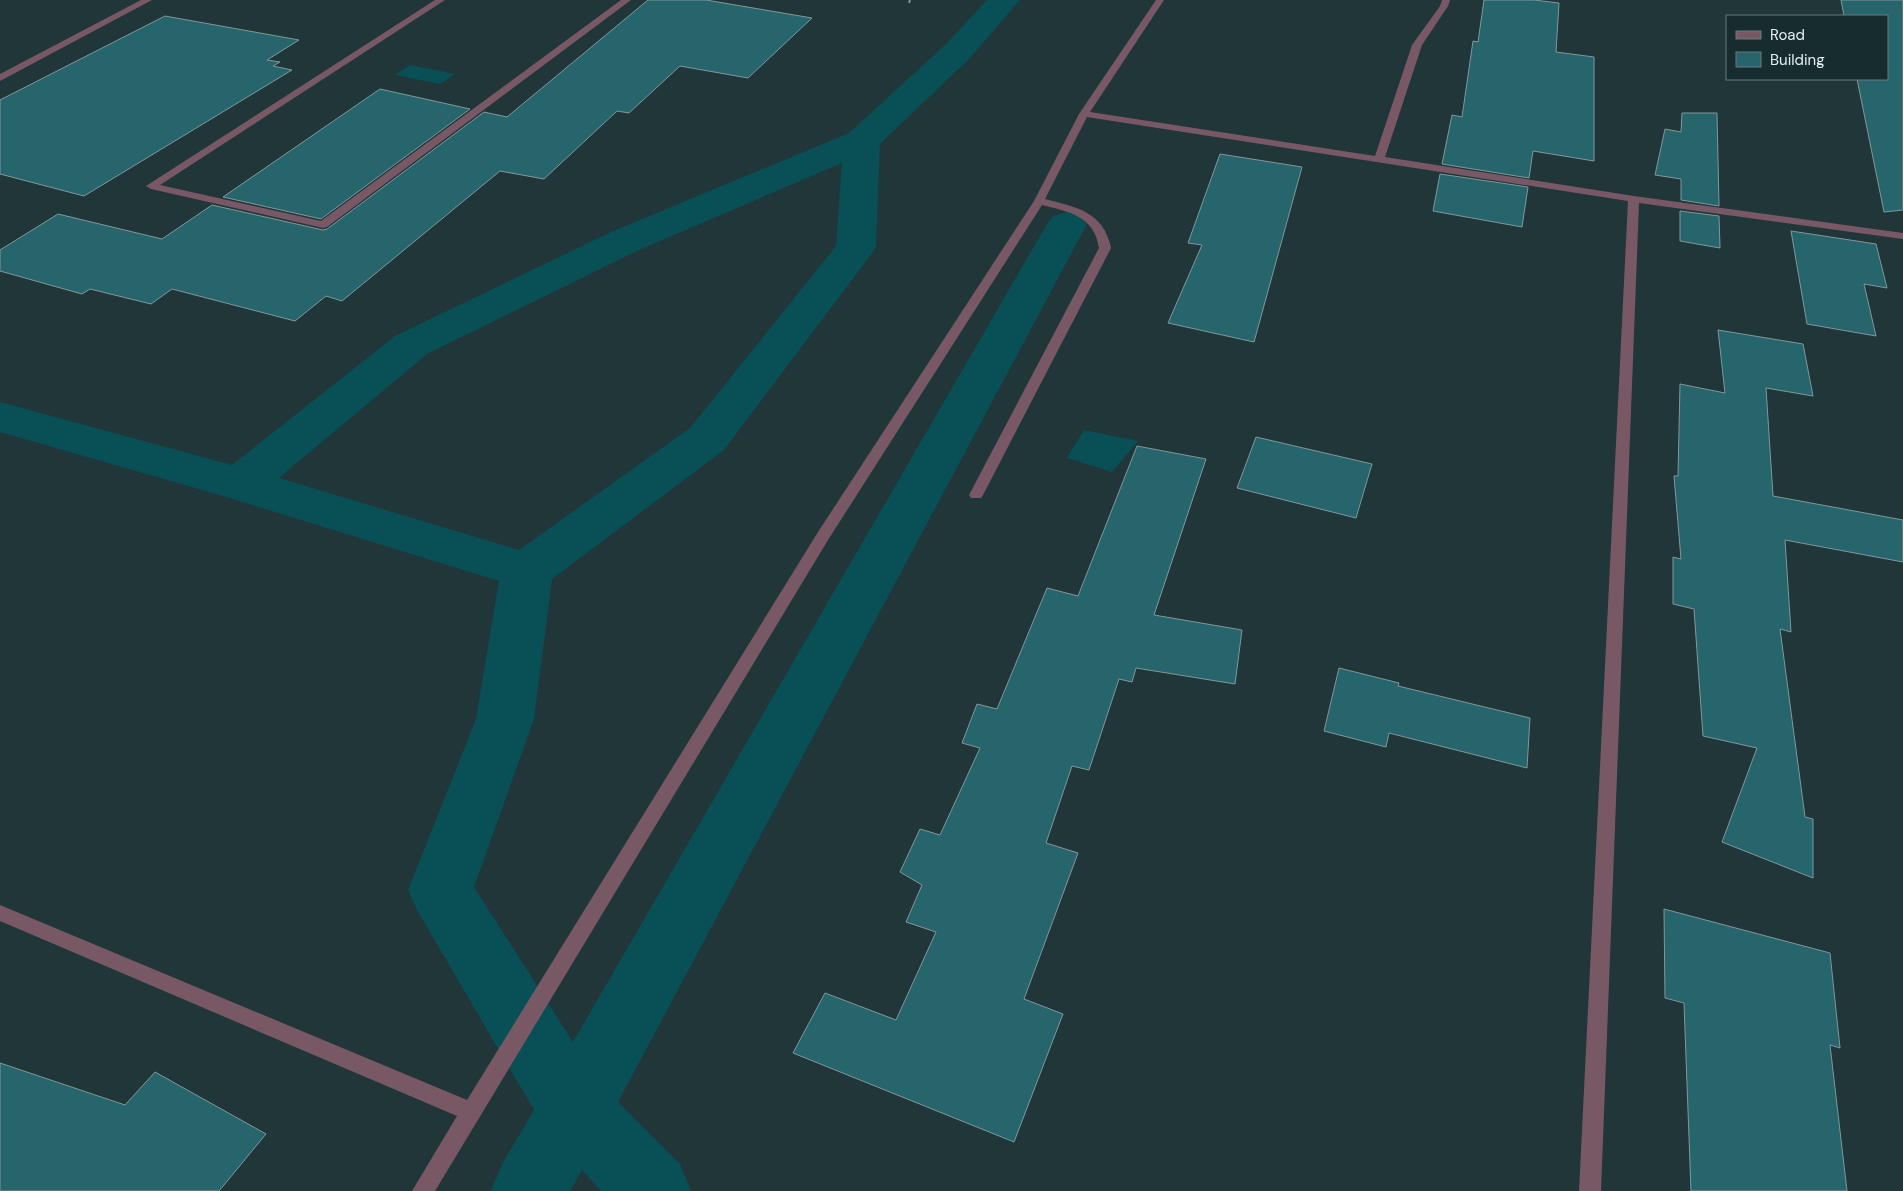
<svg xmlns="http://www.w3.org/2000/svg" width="1903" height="1191" viewBox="0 0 1903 1191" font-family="'DM Sans',sans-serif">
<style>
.water{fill:#094f56}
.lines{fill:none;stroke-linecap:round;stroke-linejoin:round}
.canal{fill:#094f56;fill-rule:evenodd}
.building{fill:#26656c;stroke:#81989b}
.path{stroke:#89999b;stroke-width:2;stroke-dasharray:3 2;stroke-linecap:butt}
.minor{fill:#795866;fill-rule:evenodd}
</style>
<rect width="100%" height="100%" fill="#213639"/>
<path class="water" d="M410 65 455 74 440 84 395 75Z
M1084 430 1138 441 1112 472 1067 458Z"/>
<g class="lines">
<path class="canal" d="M987 0H1020L970 58 880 144 876 247 870 256 724 450 552 579 534 719 474 887 573 1042 1047 224 1053 216 1067 212 1081 216 1087 224 618 1102 680 1164 691 1191H601L582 1170 570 1191H491L502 1164 534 1110 417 910 408 890 476 719 499 581 223 496 0 432V402L232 465 395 336 611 232 849 133 946 44ZM842 163 836 246 690 428 519 550 279 478 427 354 639 250Z"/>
</g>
<path class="building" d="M648 0H706L812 18 748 78 680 66 629 113 617 111 544 179 500 171 342 301 326 296 295 321 172 289 151 304 90 289 82 294 0 271V250L58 214 162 239 212 205 323 230 327 229 484 112 507 117Z
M1484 0H1534L1559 3 1556 52 1594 57V161L1533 151 1529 178 1442 164 1452 115 1462 117 1473 41 1478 42Z
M1841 0H1903V210L1884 212 1857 79H1887V16H1844Z
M165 16 299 40 267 60 280 62 273 66 292 70 84 196 0 174V100Z
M380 89 470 109 321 219 223 197Z
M1682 113H1717L1719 206 1681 200V179L1655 175 1665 129 1681 132Z
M1220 154 1302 167 1254 342 1168 323 1202 245 1188 243Z
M1440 174 1528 187 1522 227 1433 211Z
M1680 211 1719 216 1720 248 1680 241Z
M1791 231 1876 244 1887 288 1864 284 1876 336 1807 324Z
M1718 330 1803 344 1813 396 1766 388 1773 496 1903 520V562L1785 540 1791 632 1780 629 1805 817 1813 819V878L1722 842 1757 748 1703 736 1694 609 1673 604V557L1681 559 1674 476H1678L1680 384 1725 393Z
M1256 437 1372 464 1356 518 1237 488Z
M1137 446 1206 459 1154 615 1242 630 1235 684 1136 668 1132 682 1119 679 1089 770 1072 766 1046 843 1078 853 1024 999 1063 1014 1014 1142 793 1053 825 993 896 1020 936 932 906 922 922 885 900 872 920 829 940 835 980 748 962 743 977 704 997 709 1047 588 1078 596Z
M1339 668 1399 683 1398 686 1530 718 1527 768 1389 733 1386 747 1324 731Z
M1664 909 1830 953 1840 1048 1830 1045 1847 1191H1691L1684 1003 1665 998Z
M0 1063 125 1105 155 1072 266 1134 219 1191H0Z"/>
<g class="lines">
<path class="path" d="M909 3 910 0"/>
<path class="minor" d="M141 0H152L0 81V74Z
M435 0H445L160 185 321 221 621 0H631L327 227 323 228 151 189 146 186Z
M1156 0H1164L1090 112 1375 156 1412 45 1440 6 1442 0H1450L1448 6 1422 45 1385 157 1634 196 1903 233V239L1639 203 1601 1191H1579L1628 201 1087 117 1045 199C1076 207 1104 212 1111 248L983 495 981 498H971L969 495 1099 248C1094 216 1070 212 1042 205L828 540 435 1191H412L457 1116 0 921V905L467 1100 818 532 1034 201 1079 114Z"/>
</g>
<rect x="1726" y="15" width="162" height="65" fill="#172c2f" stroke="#687a7c"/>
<rect x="1736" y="31" width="25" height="8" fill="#795866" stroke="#687a7c"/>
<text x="1770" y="40" font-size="15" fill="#e2eff0">Road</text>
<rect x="1736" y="52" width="25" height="15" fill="#26656c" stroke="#687a7c"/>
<text x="1770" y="65" font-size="15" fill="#e2eff0">Building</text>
</svg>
